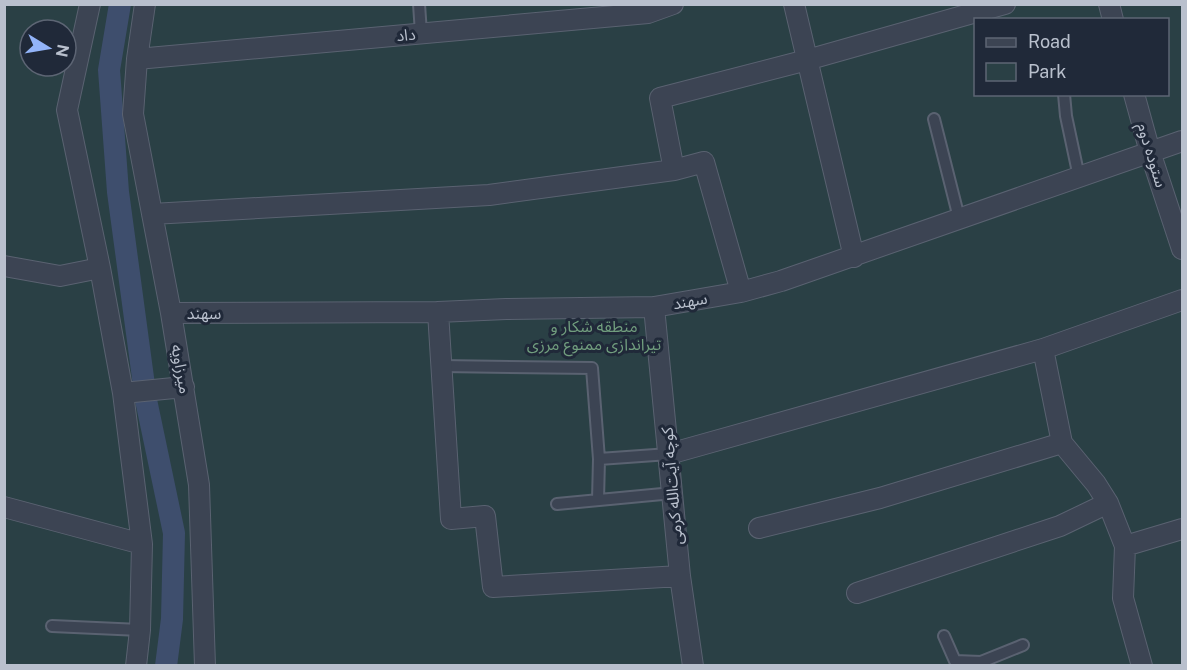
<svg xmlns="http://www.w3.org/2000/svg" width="1187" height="670" viewBox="0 0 1187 670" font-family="'Public Sans','Noto Sans Arabic',sans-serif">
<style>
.green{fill:#2a4045;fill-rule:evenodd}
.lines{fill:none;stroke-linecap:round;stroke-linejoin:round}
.canal{stroke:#3e4e6d;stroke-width:22}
.service-casing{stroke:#5a6271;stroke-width:14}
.minor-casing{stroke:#5a6271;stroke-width:22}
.service{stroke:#3c4453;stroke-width:10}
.minor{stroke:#3c4453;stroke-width:20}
.labels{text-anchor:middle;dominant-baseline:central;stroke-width:6;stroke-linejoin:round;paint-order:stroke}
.street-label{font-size:16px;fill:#b9c0cd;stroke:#202939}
.park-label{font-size:16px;fill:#719e7e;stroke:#202939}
</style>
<rect width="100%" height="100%" fill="#273244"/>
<path class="green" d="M5 5H1182V665H5ZM976 20H1168V94H976ZM30 30H66V66H30Z"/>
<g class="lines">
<path class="canal" d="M120 4 109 70 118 192 146 400 174 533 172 619 166 666"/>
<g class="service-casing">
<path id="service" d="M419 4 421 33
M1064 94 1066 116 1079 177
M934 119 959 218
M441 366 592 368 599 459 669 454
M598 500 599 459
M557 504 673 493
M52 626 140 630
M944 636 955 661 981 662 983 666
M981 662 1023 645"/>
</g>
<g class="minor-casing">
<path id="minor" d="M90 4 67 110 100 268 123 393 142 544 140 630 136 666
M145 4 137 59 133 114 171 313 199 485 205 666
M794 4 854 257
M1109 4 1113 20
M137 59 648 13 673 4
M1134 94 1150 152 1182 249
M674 170 704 162 741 292
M152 214 489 195 674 170 660 98 807 60 1005 4
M4 266 60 276 100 268
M654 307 680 576 693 666
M438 312 451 519 485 516 493 587 680 576
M171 313 438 312 506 309 654 307 741 292 781 281 1182 141
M1043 349 1062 443 1096 484 1108 503 1125 546 1123 598 1142 666
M123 393 184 387
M669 454 1043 349 1182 300
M4 507 142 544
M759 528 880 498 1062 443
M1125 546 1182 529
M857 593 1060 526 1108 503"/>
</g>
<use href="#service" class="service"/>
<use href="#minor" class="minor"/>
</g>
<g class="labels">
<g class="street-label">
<text transform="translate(406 35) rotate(-5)">داد</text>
<text transform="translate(1152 155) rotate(73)">ستوده دوم</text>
<text transform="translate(690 301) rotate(-10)">سهند</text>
<text x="204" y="313">سهند</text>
<text transform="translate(181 369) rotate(80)">میرزاویه</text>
<text transform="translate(672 486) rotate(-95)">کوچه آیت‌الله کرمی</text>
</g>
<g class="park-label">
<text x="594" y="326">منطقه شکار و<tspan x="594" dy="18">تیراندازی ممنوع مرزی</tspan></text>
</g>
</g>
<rect width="1187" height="670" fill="none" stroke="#b9c0cd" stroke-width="12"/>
<rect x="974" y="18" width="195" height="78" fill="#202939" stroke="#5d6574" stroke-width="1.5"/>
<rect x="986" y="38" width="30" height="9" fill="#3c4453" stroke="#5d6574" stroke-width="1.5"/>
<text x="1028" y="48" font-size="18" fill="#b9c0cd">Road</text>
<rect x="986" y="63" width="30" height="18" fill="#2a4045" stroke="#5d6574" stroke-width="1.5"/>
<text x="1028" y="78" font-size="18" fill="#b9c0cd">Park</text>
<g transform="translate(48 48) rotate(101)"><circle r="28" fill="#202939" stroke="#5d6574" stroke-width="1.5"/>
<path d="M0-4.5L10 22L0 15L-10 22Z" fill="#93b4f9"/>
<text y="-9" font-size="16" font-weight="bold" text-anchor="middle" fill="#b9c0cd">N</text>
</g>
</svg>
